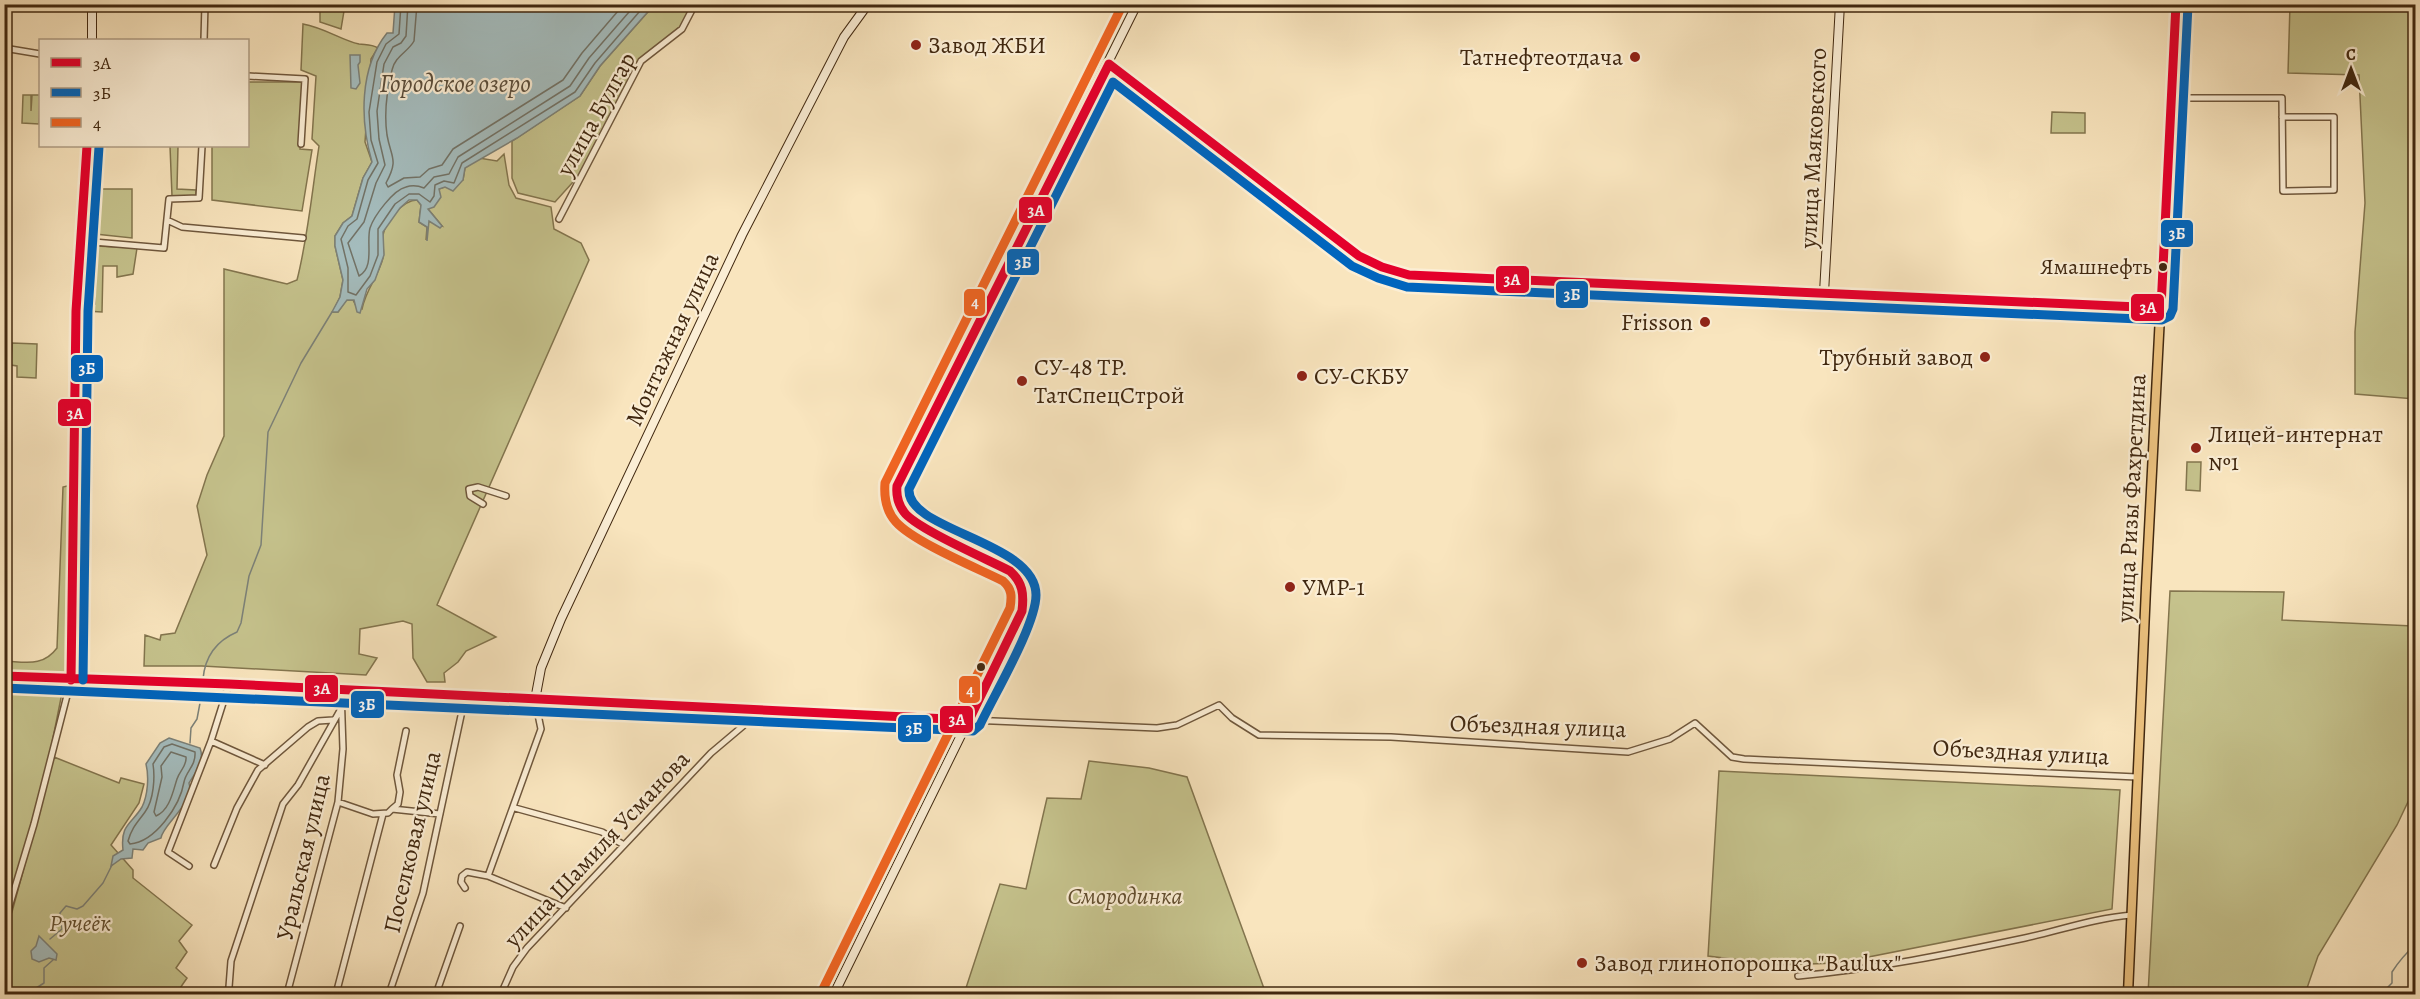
<svg xmlns="http://www.w3.org/2000/svg" width="2420" height="999" viewBox="0 0 2420 999" font-family="Alegreya,serif">
<style>
.green{fill:#c5c28c;stroke:#83754e;stroke-width:1.5}
.water{fill:#a4bcbd;stroke:#7c8178;stroke-width:1.5}
.lines{fill:none;stroke-linecap:round;stroke-linejoin:round}
.shore{stroke:#727266;stroke-width:1.5}
.stream{stroke:#7c8178;stroke-width:1.5}
.street-casing{stroke:#6f573c;stroke-width:8}
.secondary-casing{stroke:#412810;stroke-width:10}
.primary-casing{stroke:#412810;stroke-width:11}
.street{stroke:#fbeed5;stroke-width:5}
.secondary{stroke:#fbeed5;stroke-width:8}
.primary{stroke:#ecc27f;stroke-width:8}
.bus-1-casing{stroke:#fbeed5;stroke-width:14}
.bus-2-casing{stroke:#fbeed5;stroke-width:14}
.bus-3-casing{stroke:#fbeed5;stroke-width:14}
.bus-1{stroke:#e4002b;stroke-width:9}
.bus-2{stroke:#0065bd;stroke-width:9}
.bus-3{stroke:#f26522;stroke-width:9}
.poi-dot{fill:#8f2418;stroke:#fbeed5;stroke-width:2}
.bus-dot{fill:#412810;stroke:#fbeed5;stroke-width:2}
.labels{text-anchor:middle;dominant-baseline:central;stroke-width:4.5;stroke-linejoin:round;paint-order:stroke}
.bus-label{font-size:22px;fill:#412810;stroke:#fbeed5;text-anchor:end}
.poi-label{font-size:24px;fill:#412810;stroke:#fbeed5;text-anchor:start}
.street-label{font-size:24px;fill:#412810;stroke:#fbeed5}
.park-label{font-size:24px;font-style:italic;fill:#624e2f;stroke:#fbeed5}
.water-label{font-size:26px;font-style:italic;fill:#5a4d3b;stroke:#fbeed5}
.line-badge{stroke:#fbeed5;stroke-width:2}
.badge-label{font-size:16px;text-anchor:middle;font-weight:bold;fill:#fff}
</style>
<rect width="100%" height="100%" fill="#f9e5be"/>
<filter id="stains"><feTurbulence type="fractalNoise" baseFrequency=".00333" numOctaves="4"/><feColorMatrix values="0 0 0 0 .2 0 0 0 0 .09 0 0 0 0 .02 0 0 0 .5 -.17"/></filter>
<radialGradient id="worn" r=".72"><stop offset=".6" stop-color="#630" stop-opacity="0"/><stop offset="1" stop-color="#630" stop-opacity=".3"/></radialGradient>
<path class="green" d="M320 5H345L341 29 320 22Z
M654 5H693L682 25 641 59 582 172 555 202 518 193 512 178V141L580 96 600 66Z
M2290 5H2415V399L2355 394V332L2365 203 2359 75 2288 73Z
M303 24C325 28 341 40 359 44 367 45 371 44 378 48L371 59 365 142 372 162 363 178 352 216 343 223 335 236V246L343 280 340 297 333 312H338L346 300H353L356 306 362 309C366 289 378 277 383 258 385 250 381 242 383 235 386 221 403 200 417 200L421 205 419 222 427 227 426 240 428 221 442 226 428 209 439 189 463 180 465 168 479 158 497 161 504 154 509 185 516 198 551 207 554 229 581 243 589 260 437 605 496 637 466 651 458 662 444 673 445 682H427L413 658 412 624 403 621 360 629 359 654 377 658 366 675 202 666H144L145 635 160 640 161 635 175 633 207 555 197 506 207 475 224 436V269L287 284 297 280C308 237 312 191 319 146L312 139 316 76 301 70Z
M248 82H304L300 149 312 150 302 211 212 200V146H248Z
M23 95H31V111L32 95H40L39 124 22 123Z
M2052 112 2085 113V133H2051Z
M170 146H178L177 189 196 190V196H172Z
M92 168H99L98 189H132V238L86 233 88 172Z
M96 246 137 248 133 274 117 277V266H103L102 312 85 311 82 308 83 304H95L96 269 83 267 84 252Z
M83 315H92L90 423 78 420Z
M12 343 37 344 36 378 17 377V366L11 365Z
M89 430 88 548H77L79 431Z
M2187 462H2201L2200 491 2186 490Z
M67 486 70 487 66 671 59 676 5 674V661C26 662 43 667 57 648L63 487Z
M2170 591 2284 592 2282 620 2413 626 2415 599V787L2397 825 2318 956 2305 994H2148Z
M5 686 63 688 50 753 5 923Z
M54 757 119 783 121 778 144 784 139 803 111 845 133 870V878L192 925 179 941 187 952 176 968 187 978 176 994H5V928L12 912Z
M1089 761 1149 768 1187 777 1266 994H964L1000 884 1026 889 1047 798 1081 799Z
M1719 771 2120 790 2112 909 1838 963 1780 965 1708 956Z"/>
<path class="water" d="M395 5H654L600 66 580 96 517 138 465 168 463 180 453 191 445 187 439 189 441 197 434 207 428 209 442 226 440 228 429 221 427 241V227L419 222 421 205 417 200H409L400 208 383 232 384 255 375 280 367 289 360 313 357 312 354 300H347L338 312H332L340 297 343 280 335 246V236L343 223 352 216 363 178 372 162C360 121 359 68 387 33H393Z
M350 55H360V62L358 65 360 83 356 89 351 88Z
M169 738 200 748C205 761 196 772 189 783 195 803 162 825 161 838L148 843 143 850 133 849 132 858 121 859 111 866 113 856 123 850C120 824 132 824 142 807 148 795 149 776 146 764L160 743Z
M39 936 57 954 56 960 49 958 39 962 32 959 31 951 36 946Z"/>
<g class="lines">
<path class="shore" d="M401 4 399 34 386 44 377 62 369 112 371 140 378 163 368 180 357 219 348 226 341 239 348 268V292L356 295 370 276 378 255V229L395 204 409 194H419L430 202 434 196 435 185 444 181 454 183 462 163 575 92 595 63 646 4
M408 4 406 36 401 43 393 47 384 64 377 111 379 139 385 165 376 183 364 222 348 243 359 276C375 267 366 243 370 228 374 216 393 190 406 187 412 185 419 186 424 188L434 177 449 174 458 157 570 86 589 58 636 4
M417 4 414 41C408 52 395 56 392 70 387 90 384 114 387 135 391 158 399 159 386 183L388 187 404 178 420 177 429 169 442 165 453 149 563 80 582 53 624 4
M172 744 195 752C196 766 186 771 184 782 180 806 155 842 130 844L128 841C132 827 138 822 145 812 154 800 155 777 153 764L164 747Z
M171 752 186 757C187 766 180 770 177 779 173 791 170 810 156 816L154 812 162 777 161 766Z"/>
<path class="stream" d="M203 679C205 656 216 641 237 632L241 623 249 576 261 545 268 432 301 363 332 312
M190 743 191 728 197 719 203 687
M50 939 62 929 60 913 66 906 77 909 83 906 103 883 112 865
M27 994 44 983V968L53 960
M2381 994 2392 983V972C2399 961 2406 953 2416 944"/>
<g class="street-casing">
<path id="street" d="M204 40 205 4
M4 48 40 54
M248 76 305 79 301 144
M2173 98H2282L2283 191 2334 190V117H2282
M559 219 641 61 682 29 695 4
M167 220 182 227 303 238
M82 241 164 248 169 199 199 198 202 146
M483 504 470 496 469 489 478 487 506 496
M969 720 1157 728 1177 725 1219 705 1232 718 1259 735 1391 737 1628 752 1670 739 1695 723 1732 757 1744 759 2137 777
M211 741 265 765
M338 802 373 814 388 813 392 809 440 814
M515 808 602 832 624 845
M392 809 398 804 400 792 397 775 406 731
M214 865 237 808 258 770 308 727 318 721 333 720
M189 866 168 852 211 741 229 684
M488 876 541 729 535 700
M465 888 461 882 462 876 467 872 488 876 566 908
M4 924 34 824 71 680
M1798 976C1875 969 1949 954 2025 938 2061 930 2095 918 2132 915
M226 994 229 987 231 961 283 804 298 785 342 707
M287 994 338 802 343 749 341 690
M336 994 383 814
M389 994 423 893 465 697
M436 994 460 926
M501 994 513 967 527 948 711 753 743 726 753 709"/>
</g>
<g class="secondary-casing">
<path id="secondary" d="M92 40V4
M1109 64 1359 256 1382 267 1409 275 2161 308
M1824 293 1840 4
M4 676 229 684 969 720
M71 680 76 311 87 146
M535 700 541 668 561 619 742 235 844 37 868 4
M834 994 1022 611 1024 594 1019 579 1010 571 936 534 905 514 896 496 897 486 1137 4"/>
</g>
<g class="primary-casing">
<path id="primary" d="M2128 994 2146 588 2176 4"/>
</g>
<use href="#street" class="street"/>
<use href="#secondary" class="secondary"/>
<use href="#primary" class="primary"/>
<g class="bus-1-casing">
<path id="bus-1" d="M4 676 229 684 969 720 1022 611C1024 594 1023 583 1010 571 989 560 915 528 904 512 898 504 896 496 897 486L1109 64 1359 256 1382 267 1409 275 2161 308 2176 4
M71 680 76 311 87 146"/>
</g>
<g class="bus-2-casing">
<path id="bus-2" d="M83 680 88 311 99 147
M4 688 973 731 980 725C994 695 1036 625 1036 595 1036 541 906 531 909 489L1113 82 1352 266 1378 278 1407 287 2162 320 2170 316 2173 309 2188 5"/>
</g>
<g class="bus-3-casing">
<path id="bus-3" d="M823 989 1010 608C1012 596 1012 589 1003 581 977 568 914 542 896 522 886 511 884 496 885 483L1123 4"/>
</g>
<use href="#bus-1" class="bus-1"/>
<use href="#bus-2" class="bus-2"/>
<use href="#bus-3" class="bus-3"/>
</g>
<g class="poi-dot">
<circle cx="916" cy="45" r="6"/>
<circle cx="1635" cy="57" r="6"/>
<circle cx="1705" cy="322" r="6"/>
<circle cx="1985" cy="357" r="6"/>
<circle cx="1302" cy="376" r="6"/>
<circle cx="1022" cy="381" r="6"/>
<circle cx="2196" cy="448" r="6"/>
<circle cx="1290" cy="587" r="6"/>
<circle cx="1582" cy="963" r="6"/>
</g>
<g class="bus-dot">
<circle cx="2163" cy="267" r="5"/>
<circle cx="981" cy="667" r="5"/>
</g>
<g class="labels">
<g class="bus-label">
<text x="2152" y="267">Ямашнефть</text>
</g>
<g class="poi-label">
<text x="928" y="45">Завод ЖБИ</text>
<text x="1623" y="57" text-anchor="end">Татнефтеотдача</text>
<text x="1693" y="322" text-anchor="end">Frisson</text>
<text x="1973" y="357" text-anchor="end">Трубный завод</text>
<text x="1034" y="367">СУ-48 ТР.<tspan x="1034" dy="28">ТатСпецСтрой</tspan></text>
<text x="1314" y="376">СУ-СКБУ</text>
<text x="2208" y="434">Лицей-интернат<tspan x="2208" dy="28">№1</tspan></text>
<text x="1302" y="587">УМР-1</text>
<text x="1594" y="963">Завод глинопорошка "Baulux"</text>
</g>
<g class="street-label">
<text transform="translate(596 114) rotate(-61)">улица Булгар</text>
<text transform="translate(1813 148) rotate(-87)">улица Маяковского</text>
<text transform="translate(672 339) rotate(-65)">Монтажная улица</text>
<text transform="translate(2131 498) rotate(-87)">улица Ризы Фахретдина</text>
<text transform="translate(1538 726) rotate(2)">Объездная улица</text>
<text transform="translate(2021 752) rotate(3)">Объездная улица</text>
<text transform="translate(412 842) rotate(-77)">Поселковая улица</text>
<text transform="translate(597 849) rotate(-47)">улица Шамиля Усманова</text>
<text transform="translate(303 857) rotate(-77)">Уральская улица</text>
</g>
<g class="park-label">
<text x="1125" y="896">Смородинка</text>
<text x="80" y="923">Ручеёк</text>
</g>
<g class="water-label">
<text x="455" y="83">Городское озеро</text>
</g>
</g>
<g class="line-badge">
<rect x="1018" y="196" width="35" height="28" rx="6" fill="#e4002b"/>
<rect x="2160" y="219" width="34" height="29" rx="6" fill="#0065bd"/>
<rect x="1006" y="248" width="34" height="28" rx="6" fill="#0065bd"/>
<rect x="1495" y="265" width="35" height="29" rx="6" fill="#e4002b"/>
<rect x="1555" y="280" width="34" height="29" rx="6" fill="#0065bd"/>
<rect x="963" y="288" width="23" height="29" rx="6" fill="#f26522"/>
<rect x="2130" y="293" width="35" height="29" rx="6" fill="#e4002b"/>
<rect x="70" y="354" width="34" height="29" rx="6" fill="#0065bd"/>
<rect x="57" y="398" width="35" height="29" rx="6" fill="#e4002b"/>
<rect x="304" y="674" width="35" height="29" rx="6" fill="#e4002b"/>
<rect x="958" y="675" width="23" height="29" rx="6" fill="#f26522"/>
<rect x="350" y="690" width="35" height="29" rx="6" fill="#0065bd"/>
<rect x="939" y="705" width="35" height="29" rx="6" fill="#e4002b"/>
<rect x="897" y="714" width="35" height="29" rx="6" fill="#0065bd"/>
</g>
<g class="badge-label">
<text x="1036" y="216">3А</text>
<text x="2177" y="239">3Б</text>
<text x="1023" y="268">3Б</text>
<text x="1512" y="285">3А</text>
<text x="1572" y="300">3Б</text>
<text x="975" y="308">4</text>
<text x="2148" y="313">3А</text>
<text x="87" y="374">3Б</text>
<text x="75" y="419">3А</text>
<text x="322" y="694">3А</text>
<text x="970" y="696">4</text>
<text x="367" y="710">3Б</text>
<text x="957" y="725">3А</text>
<text x="914" y="734">3Б</text>
</g>
<rect width="2420" height="999" fill="none" stroke="#f9e5be" stroke-width="24"/>
<rect x="6" y="6" width="2408" height="987" fill="none" stroke="#412810" stroke-width="3"/>
<rect x="12" y="12" width="2396" height="975" fill="none" stroke="#412810" stroke-width="1.5"/>
<rect x="39" y="39" width="210" height="108" fill="#fbeed5" stroke="#b19f86" stroke-width="1.5"/>
<rect x="51" y="58" width="30" height="9" fill="#e4002b" stroke="#b19f86" stroke-width="1.5"/>
<text x="93" y="69" font-size="18" fill="#412810">3А</text>
<rect x="51" y="88" width="30" height="9" fill="#0065bd" stroke="#b19f86" stroke-width="1.5"/>
<text x="93" y="99" font-size="18" fill="#412810">3Б</text>
<rect x="51" y="118" width="30" height="9" fill="#f26522" stroke="#b19f86" stroke-width="1.5"/>
<text x="93" y="129" font-size="18" fill="#412810">4</text>
<g transform="translate(2351 69)" stroke="#fbeed5" stroke-width="4.5" paint-order="stroke">
<path d="M0-4.5L10 22L0 15L-10 22Z" fill="#412810"/>
<text y="-9" font-size="16" font-weight="bold" text-anchor="middle" fill="#412810">С</text>
</g>
<rect width="100%" height="100%" filter="url(#stains)"/>
<rect width="100%" height="100%" fill="url(#worn)"/>
</svg>
